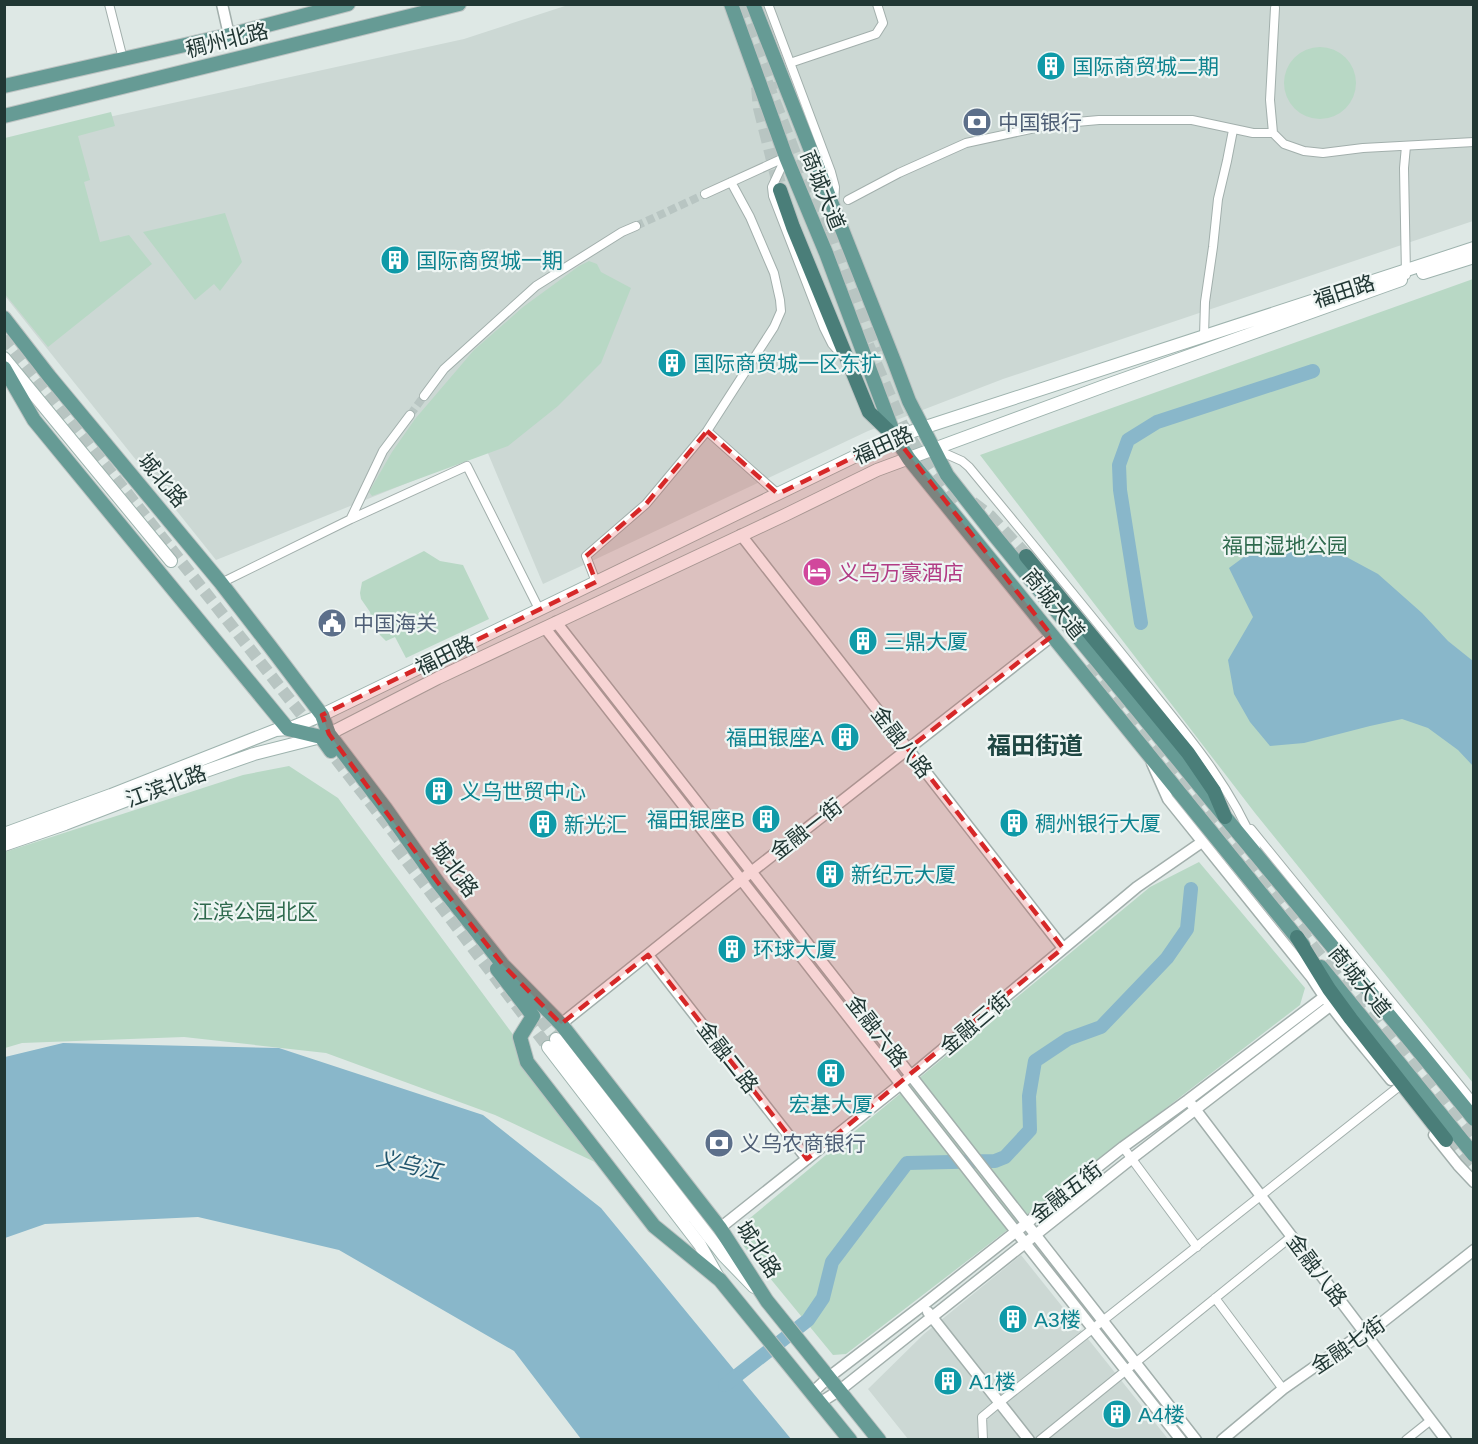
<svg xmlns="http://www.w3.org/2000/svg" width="1478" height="1444" viewBox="0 0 1478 1444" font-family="Arial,'Noto Sans SC',sans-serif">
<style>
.built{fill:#ccd8d4}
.green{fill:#b8d8c5}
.water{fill:#89b7ca}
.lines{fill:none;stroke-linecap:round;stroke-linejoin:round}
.river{stroke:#89b7ca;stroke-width:14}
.minor-tunnel{stroke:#b8c5c2;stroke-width:8;stroke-dasharray:8 4;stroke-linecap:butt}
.secondary-tunnel{stroke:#b8c5c2;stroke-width:12;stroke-dasharray:12 6;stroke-linecap:butt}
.trunk-tunnel{stroke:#b8c5c2;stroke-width:14;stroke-dasharray:14 7;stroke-linecap:butt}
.minor-casing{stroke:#a2afac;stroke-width:10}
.tertiary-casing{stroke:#a2afac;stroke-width:13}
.secondary-casing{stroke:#9eb3ae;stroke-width:14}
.primary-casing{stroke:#bcc3c2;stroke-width:16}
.trunk-casing{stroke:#bcc3c2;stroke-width:16}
.minor{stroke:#fff;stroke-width:8}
.tertiary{stroke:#fff;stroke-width:10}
.secondary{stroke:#fff;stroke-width:12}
.primary{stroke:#669b95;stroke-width:14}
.trunk{stroke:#4a7e79;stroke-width:14}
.marked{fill:#d62828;fill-opacity:0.2;stroke:#d62828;stroke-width:4.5;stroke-dasharray:12 8;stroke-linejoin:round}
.labels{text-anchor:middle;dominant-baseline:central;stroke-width:4.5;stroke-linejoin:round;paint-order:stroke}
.street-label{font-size:21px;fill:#213734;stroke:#eef5f3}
.culture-label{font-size:21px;fill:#0d838f;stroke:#eef5f3;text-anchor:start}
.service-label{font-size:21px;fill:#4e5e75;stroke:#eef5f3;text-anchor:start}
.park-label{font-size:21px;fill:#2f6a4e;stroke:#eef5f3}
.hotel-label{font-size:21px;fill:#b23c85;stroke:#eef5f3;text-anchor:start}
.water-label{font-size:22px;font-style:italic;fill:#20556d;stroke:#eef5f3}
.quarter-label{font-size:24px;font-weight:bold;fill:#1f4743;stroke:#eef5f3}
</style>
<rect width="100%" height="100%" fill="#dee8e5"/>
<path class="built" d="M568 5H1473V221L1003 379 868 431 543 584 487 451 216 560 5 296 4 140 464 39Z
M1021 1255 1168 1439H908L868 1389 924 1334Z"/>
<path class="green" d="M1284 83a36 36 0 1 1 72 0a36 36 0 1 1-72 0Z
M111 112 115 126 78 136 90 180 84 182 100 242 129 235 152 264 48 347 5 294V138Z
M225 213 242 262 220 291 214 284 195 300 143 232Z
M589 261 597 264 601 272 631 288 601 363 558 406 508 446 372 496 369 492 392 452 415 419 474 350 523 307 579 266Z
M1473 279V1083L1255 813 980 455Z
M424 551 440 561 463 565 489 619 406 658 395 637 386 641 374 629 370 612 361 599 360 593 362 582Z
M289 766 338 798 614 1171 495 1115 326 1053 184 1037 22 1043 5 1048V852L243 775Z
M1199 862 1305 988 1300 1005 846 1354 833 1355 742 1244 744 1223 1150 887Z"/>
<path class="water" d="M1252 551H1292L1339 553 1378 574 1422 613 1448 641 1473 661V766L1458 750 1428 728 1402 719 1370 726 1304 743 1270 746 1250 722 1234 694 1228 660 1253 617 1229 568Z
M63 1043 279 1048 483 1115 601 1208 791 1439H581L514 1351 339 1250 198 1217 45 1224 5 1238V1057Z"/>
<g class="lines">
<path class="river" d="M1141 623 1120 490 1119 465 1128 440 1157 422 1313 371
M725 1385 808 1320 823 1298 832 1262 907 1163 995 1161 1005 1157 1030 1130 1029 1096 1035 1061 1068 1039 1101 1027 1167 958 1187 929 1191 889"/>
<path class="minor-tunnel" d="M636 226 705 194
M410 415 424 396"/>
<path class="secondary-tunnel" d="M4 337 313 729
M325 745 409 852
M396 847 548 1047
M529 1005 556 1039"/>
<path class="trunk-tunnel" d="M743 4 776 89
M766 82 829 243
M758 87 760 108 780 188
M831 230 876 353
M867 345 901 424 930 472 954 504
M972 503 990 517 1026 556
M1090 663 1311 934
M1298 929 1335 975
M1333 961 1474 1134
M1446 1140 1474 1173"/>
<g class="minor-casing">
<path id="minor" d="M109 4 123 59
M768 4 831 172 835 187 834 203
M790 63 876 34 883 23 877 4
M1273 133 1270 100 1275 8
M1406 146 1404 168 1406 275
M786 157 772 187 773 196 824 328 832 344 841 354
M705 194 786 157
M848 200 899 173 966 143 1054 124 1099 120H1192L1253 133H1273L1284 144 1304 151 1323 153 1363 148 1474 142
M1204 336 1205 302 1213 247 1218 199 1227 161 1233 130
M424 396 444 369 536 286 622 232 636 226
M707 431 778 494
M935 449 962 461 969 467C1026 536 1083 605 1139 675 1183 730 1229 782 1256 848
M351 518 383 451 410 415
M596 582 586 556 646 504 707 431 774 327 781 311 780 300 774 273 750 217 731 182
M221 583 351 519 467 466 539 609
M1251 829 1474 1103
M1123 1147 1197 1247
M1215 1298 1283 1389
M983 1440 982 1417 1000 1402 1397 1088
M1040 1440 1292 1236
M1406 1440 1431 1420"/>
</g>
<g class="tertiary-casing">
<path id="tertiary" d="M222 4 229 35
M741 535 1063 948
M556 622 1196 1440
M545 628 995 1205 1181 1440
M1152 763 1168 799 1312 978C1335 1015 1364 1046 1391 1080
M648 955 807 1159
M561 1024 741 880 1052 636
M1192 1105 1446 1440
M1434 1135 1458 1165 1474 1182
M720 1228 901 1084 1137 887 1202 842
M928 1312 1029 1440
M813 1392 829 1377 923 1305 1123 1147 1188 1100 1324 997
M821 1402 840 1390 1131 1159 1330 1006
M1222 1440 1283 1389 1364 1332 1380 1324 1474 1250"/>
</g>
<g class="secondary-casing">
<path id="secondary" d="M1423 273 1474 257
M4 358 171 561
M4 834 111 795 276 730 288 729 322 715 895 437 1474 248
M4 845 65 824 169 784 254 754 321 737 329 734 438 678 785 515 877 470 1107 385 1401 280
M556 1039 724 1256 754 1287
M548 1047 700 1245 718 1277"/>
</g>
<g class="primary-casing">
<path id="primary" d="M731 4 786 157 826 253 895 437 909 459 1303 945
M753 4 894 361 909 401 947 475 995 536 1225 817 1422 1055 1474 1119
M4 86 229 35 348 4
M4 116 459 4
M4 318 49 376 221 583 269 645 322 715 329 734 386 809 439 884 503 965 561 1024 720 1228 767 1301 879 1440
M4 368 34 420 288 729 321 737 331 751
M1321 967 1474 1155
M497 969 533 1016 520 1037 527 1062 654 1226 720 1280 850 1440"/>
</g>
<g class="trunk-casing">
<path id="trunk" d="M780 190 793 227 869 412 895 437
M1026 556 1188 753 1214 791 1225 817
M1297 937 1329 989 1351 1019 1446 1140"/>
</g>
<use href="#minor" class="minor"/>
<use href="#tertiary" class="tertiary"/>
<use href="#secondary" class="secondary"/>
<use href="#primary" class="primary"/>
<use href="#trunk" class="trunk"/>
</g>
<path class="marked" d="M707 431 778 494 895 437 1052 636 908 749 1063 948 807 1159 648 955 561 1024 503 965 439 884 329 734 322 715 596 582 586 556 646 504Z"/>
<defs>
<g id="building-disc" transform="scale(1.5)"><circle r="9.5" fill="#0f9aa8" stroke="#eef5f3"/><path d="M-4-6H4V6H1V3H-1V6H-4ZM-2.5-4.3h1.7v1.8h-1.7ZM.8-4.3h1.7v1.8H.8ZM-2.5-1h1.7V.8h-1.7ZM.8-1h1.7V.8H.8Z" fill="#fff"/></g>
<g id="bank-disc" transform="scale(1.5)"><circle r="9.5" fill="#5c6f8a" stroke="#eef5f3"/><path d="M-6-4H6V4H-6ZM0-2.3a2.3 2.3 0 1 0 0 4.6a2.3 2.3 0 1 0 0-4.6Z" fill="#fff"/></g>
<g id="hotel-disc" transform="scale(1.5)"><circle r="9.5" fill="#d1479c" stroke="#eef5f3"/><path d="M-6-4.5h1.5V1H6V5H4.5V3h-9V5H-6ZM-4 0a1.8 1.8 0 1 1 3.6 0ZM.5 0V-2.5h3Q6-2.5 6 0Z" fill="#fff"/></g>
<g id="civic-disc" transform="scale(1.5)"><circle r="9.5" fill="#5c6f8a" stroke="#eef5f3"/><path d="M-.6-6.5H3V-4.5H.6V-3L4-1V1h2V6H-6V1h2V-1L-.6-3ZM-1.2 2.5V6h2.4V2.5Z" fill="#fff"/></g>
</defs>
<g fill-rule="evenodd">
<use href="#building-disc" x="1051" y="66"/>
<use href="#bank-disc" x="977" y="122"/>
<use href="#building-disc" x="395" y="260"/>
<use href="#building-disc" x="672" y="363"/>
<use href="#hotel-disc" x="817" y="572"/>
<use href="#civic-disc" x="332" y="623"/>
<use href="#building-disc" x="863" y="641"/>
<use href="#building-disc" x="845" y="737"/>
<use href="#building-disc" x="439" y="791"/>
<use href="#building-disc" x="766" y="819"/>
<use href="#building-disc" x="1014" y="823"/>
<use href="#building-disc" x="543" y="824"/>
<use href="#building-disc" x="830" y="874"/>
<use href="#building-disc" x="732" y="949"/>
<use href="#building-disc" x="831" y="1073"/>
<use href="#bank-disc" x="719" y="1143"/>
<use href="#building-disc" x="1013" y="1319"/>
<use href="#building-disc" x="948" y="1381"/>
<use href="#building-disc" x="1117" y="1414"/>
</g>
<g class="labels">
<g class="street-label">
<text transform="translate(227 40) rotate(-14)">稠州北路</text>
<text transform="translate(823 190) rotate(68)">商城大道</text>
<text transform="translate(1344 291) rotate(-18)">福田路</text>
<text transform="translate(883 445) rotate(-24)">福田路</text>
<text transform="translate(163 480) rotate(50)">城北路</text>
<text transform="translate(1054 604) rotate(51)">商城大道</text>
<text transform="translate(445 655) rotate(-26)">福田路</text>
<text transform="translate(902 742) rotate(52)">金融八路</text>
<text transform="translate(166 786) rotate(-20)">江滨北路</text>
<text transform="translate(806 829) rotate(-38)">金融一街</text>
<text transform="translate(455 869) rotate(53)">城北路</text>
<text transform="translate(1360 981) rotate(51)">商城大道</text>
<text transform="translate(975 1023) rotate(-40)">金融三街</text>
<text transform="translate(877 1031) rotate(52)">金融六路</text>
<text transform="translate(728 1057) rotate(52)">金融二路</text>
<text transform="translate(1066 1192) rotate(-38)">金融五街</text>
<text transform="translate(759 1249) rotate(57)">城北路</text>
<text transform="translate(1317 1270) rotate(53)">金融八路</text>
<text transform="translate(1348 1345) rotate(-34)">金融七街</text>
</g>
<g class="culture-label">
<text x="1072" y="66">国际商贸城二期</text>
<text x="416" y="260">国际商贸城一期</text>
<text x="693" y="363">国际商贸城一区东扩</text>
<text x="884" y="641">三鼎大厦</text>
<text x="824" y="737" text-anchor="end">福田银座A</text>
<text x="460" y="791">义乌世贸中心</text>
<text x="745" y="819" text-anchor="end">福田银座B</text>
<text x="1035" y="823">稠州银行大厦</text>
<text x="564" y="824">新光汇</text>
<text x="851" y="874">新纪元大厦</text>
<text x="753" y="949">环球大厦</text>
<text x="831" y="1104" text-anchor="middle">宏基大厦</text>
<text x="1034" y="1319">A3楼</text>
<text x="969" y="1381">A1楼</text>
<text x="1138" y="1414">A4楼</text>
</g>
<g class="service-label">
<text x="998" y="122">中国银行</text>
<text x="353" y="623">中国海关</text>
<text x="740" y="1143">义乌农商银行</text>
</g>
<g class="park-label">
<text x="1285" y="545">福田湿地公园</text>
<text x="255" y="911">江滨公园北区</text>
</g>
<g class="hotel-label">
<text x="838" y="572">义乌万豪酒店</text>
</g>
<g class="water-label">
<text transform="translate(409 1165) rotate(13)">义乌江</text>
</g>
<g class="quarter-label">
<text x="1035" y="745">福田街道</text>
</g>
</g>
<rect width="1478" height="1444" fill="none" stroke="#213734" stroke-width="12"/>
</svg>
